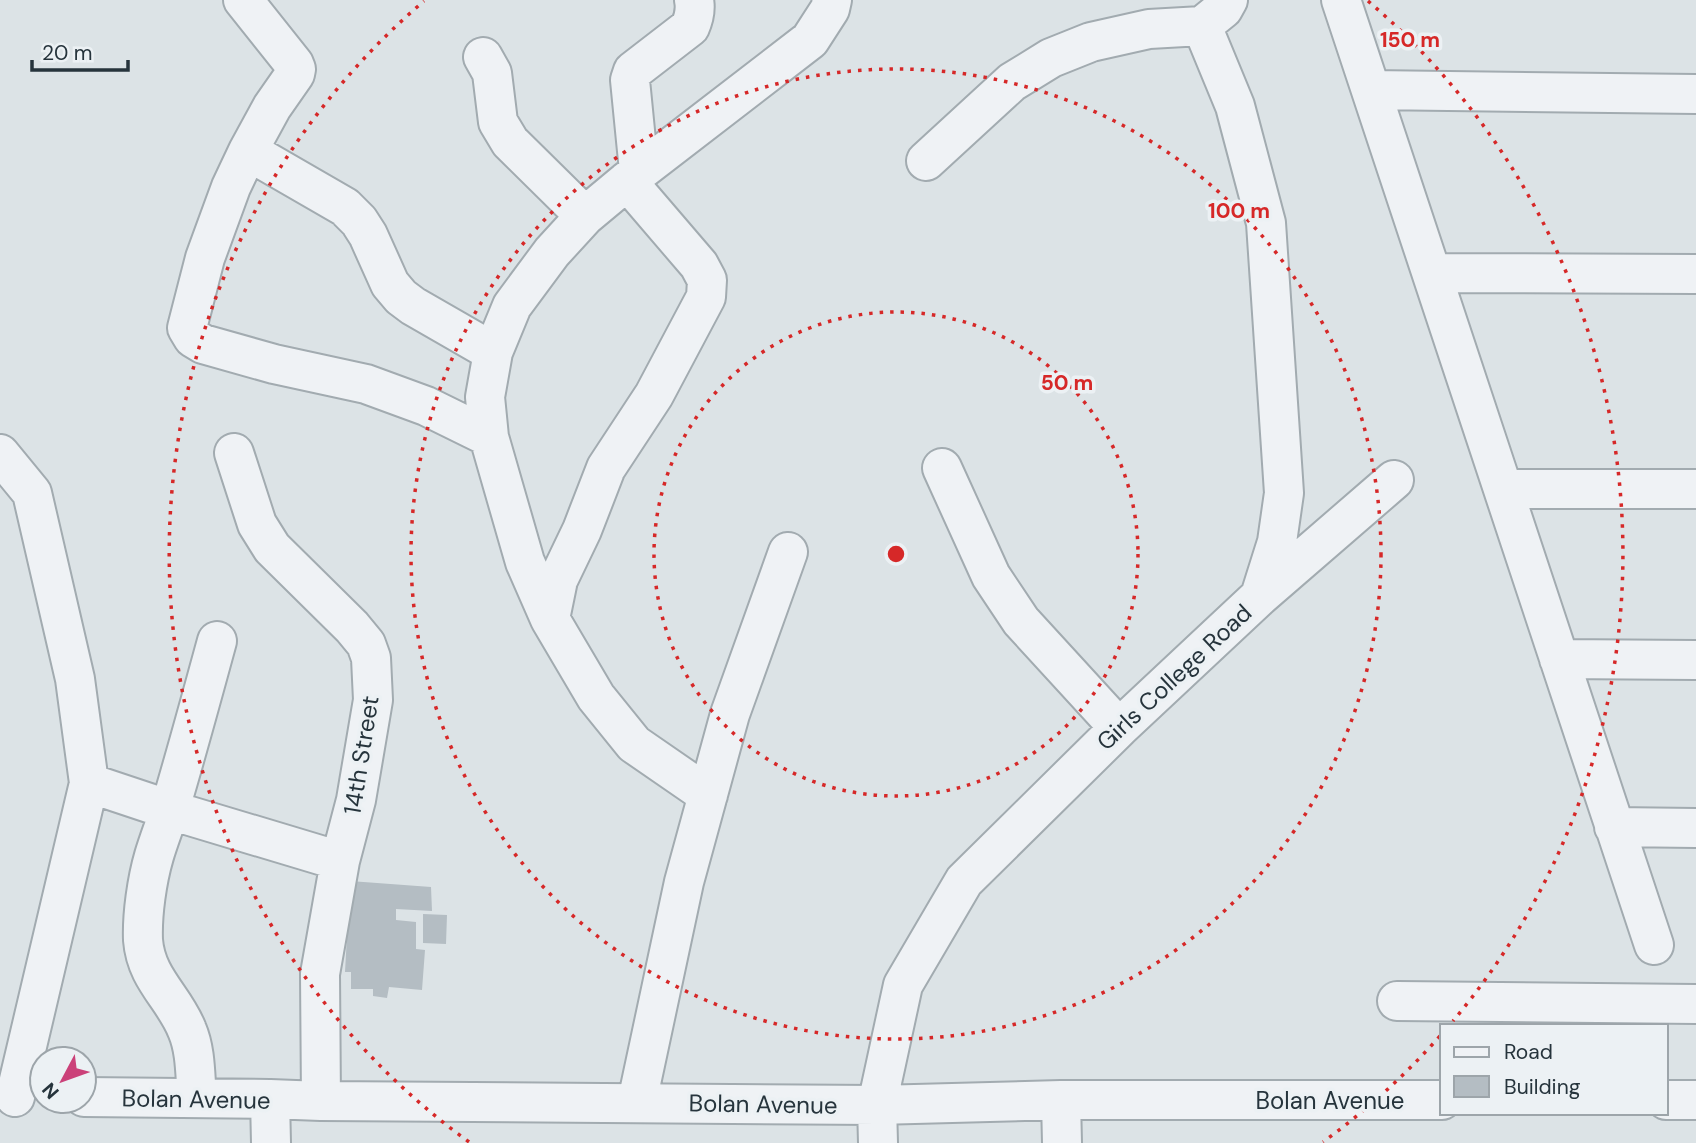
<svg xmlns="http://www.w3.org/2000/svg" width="1696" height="1143" viewBox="0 0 1696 1143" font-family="'DM Sans',sans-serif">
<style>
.building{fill:#b4bdc3}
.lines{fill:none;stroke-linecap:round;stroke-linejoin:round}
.minor-casing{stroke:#a2abb0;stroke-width:42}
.minor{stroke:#eff2f5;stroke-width:38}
.ring{fill:none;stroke:#d62828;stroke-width:3.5;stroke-dasharray:3.5 7}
.labels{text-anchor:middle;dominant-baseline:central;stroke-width:7;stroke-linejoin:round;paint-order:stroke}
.street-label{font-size:24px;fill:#26343c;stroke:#ecf1f4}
.centre{fill:#d62828;stroke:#ecf1f4;stroke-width:3.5}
.ring-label{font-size:21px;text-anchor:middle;font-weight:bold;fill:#d62828;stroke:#ecf1f4;stroke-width:7;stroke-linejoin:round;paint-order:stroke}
</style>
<rect width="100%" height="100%" fill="#dce3e6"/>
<path class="building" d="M350 881 431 887 432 911 396 909V920L416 922V949L425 950 422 990 389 987 387 998 373 996V989H351V972H345Z
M423 914 447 915 446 944 423 943Z"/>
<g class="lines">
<g class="minor-casing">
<path id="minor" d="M243 0 294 64 296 69 295 74 272 107 248 151 231 187 205 258 187 328 193 338 203 344 274 364 366 384 426 406 489 437
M1341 0 1654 945
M483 57 492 73 498 122 510 142 585 216
M1371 90 1696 94
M248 151 345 207 359 221 368 235 390 284 401 297 413 306 493 352
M926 161 1012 82 1051 58 1091 42 1149 29 1202 26 1223 9 1228 0
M639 171 630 80 633 71 690 27C694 18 696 10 694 0
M627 181 699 265 707 280 706 297 654 395 606 468 582 530 558 580 550 619 596 697 634 744 708 795
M1432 273 1696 274
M234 453 257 524 272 548 352 627 366 644 371 658 373 700 356 800 340 861 320 974 321 1101
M0 454 32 493 75 679 89 783 15 1097
M942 468 991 576 1021 621 1119 728
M1503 489H1696
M1260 596 1394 480
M550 619 525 562 489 437 485 397 493 352 512 306 552 252 585 216 627 181 810 40 830 9 832 0
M1559 659 1696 660
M89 783 170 810 340 861
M1614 827 1696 828
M1397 1001 1696 1004
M84 1097 270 1099 321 1101 877 1105 1061 1100H1442
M197 1098C195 1076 196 1051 187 1030 174 997 146 979 143 940 142 914 147 880 154 856 159 839 166 822 171 805 187 751 202 696 217 641
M270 1099 271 1143
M1061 1100 1062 1143
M1666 1100H1696
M637 1102 684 882 730 714 788 552
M878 1143 877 1105 903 985 964 881 1119 728 1260 596 1277 542 1284 493 1266 223 1235 106 1202 26"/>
</g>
<use href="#minor" class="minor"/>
</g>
<g class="ring">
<circle cx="896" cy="554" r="242"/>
<circle cx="896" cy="554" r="485"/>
<path d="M1440 1036A727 727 0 0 1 1323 1142M469 1142A727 727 0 0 1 424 1M1368 1A727 727 0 0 1 1453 1021"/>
</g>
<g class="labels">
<g class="street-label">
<text transform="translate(1174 677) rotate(-43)">Girls College Road</text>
<text transform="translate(361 755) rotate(-81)">14th Street</text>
<text transform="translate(196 1099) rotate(1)">Bolan Avenue</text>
<text x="1330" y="1100">Bolan Avenue</text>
<text transform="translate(763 1104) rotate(1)">Bolan Avenue</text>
</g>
</g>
<circle cx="896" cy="554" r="10" class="centre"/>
<g class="ring-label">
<text x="1410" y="47">150 m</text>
<text x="1239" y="218">100 m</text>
<text x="1067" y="390">50 m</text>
</g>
<rect x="1440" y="1024" width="228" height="91" fill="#ecf1f4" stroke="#9da5aa" stroke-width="2"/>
<rect x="1454" y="1047" width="35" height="10" fill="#eff2f5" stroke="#9da5aa" stroke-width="2"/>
<text x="1504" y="1059" font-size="21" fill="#26343c">Road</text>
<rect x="1454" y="1076" width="35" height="21" fill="#b4bdc3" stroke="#9da5aa" stroke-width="2"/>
<text x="1504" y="1094" font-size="21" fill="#26343c">Building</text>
<g transform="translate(63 1080) rotate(229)"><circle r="33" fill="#ecf1f4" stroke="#9da5aa" stroke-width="2"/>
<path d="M0-5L12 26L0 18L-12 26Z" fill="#cb4179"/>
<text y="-10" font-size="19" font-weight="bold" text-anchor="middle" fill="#26343c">N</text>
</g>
<path d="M32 60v10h96v-10" fill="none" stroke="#26343c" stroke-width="3.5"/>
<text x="42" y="60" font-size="21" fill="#26343c" stroke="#ecf1f4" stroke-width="5" paint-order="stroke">20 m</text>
</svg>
